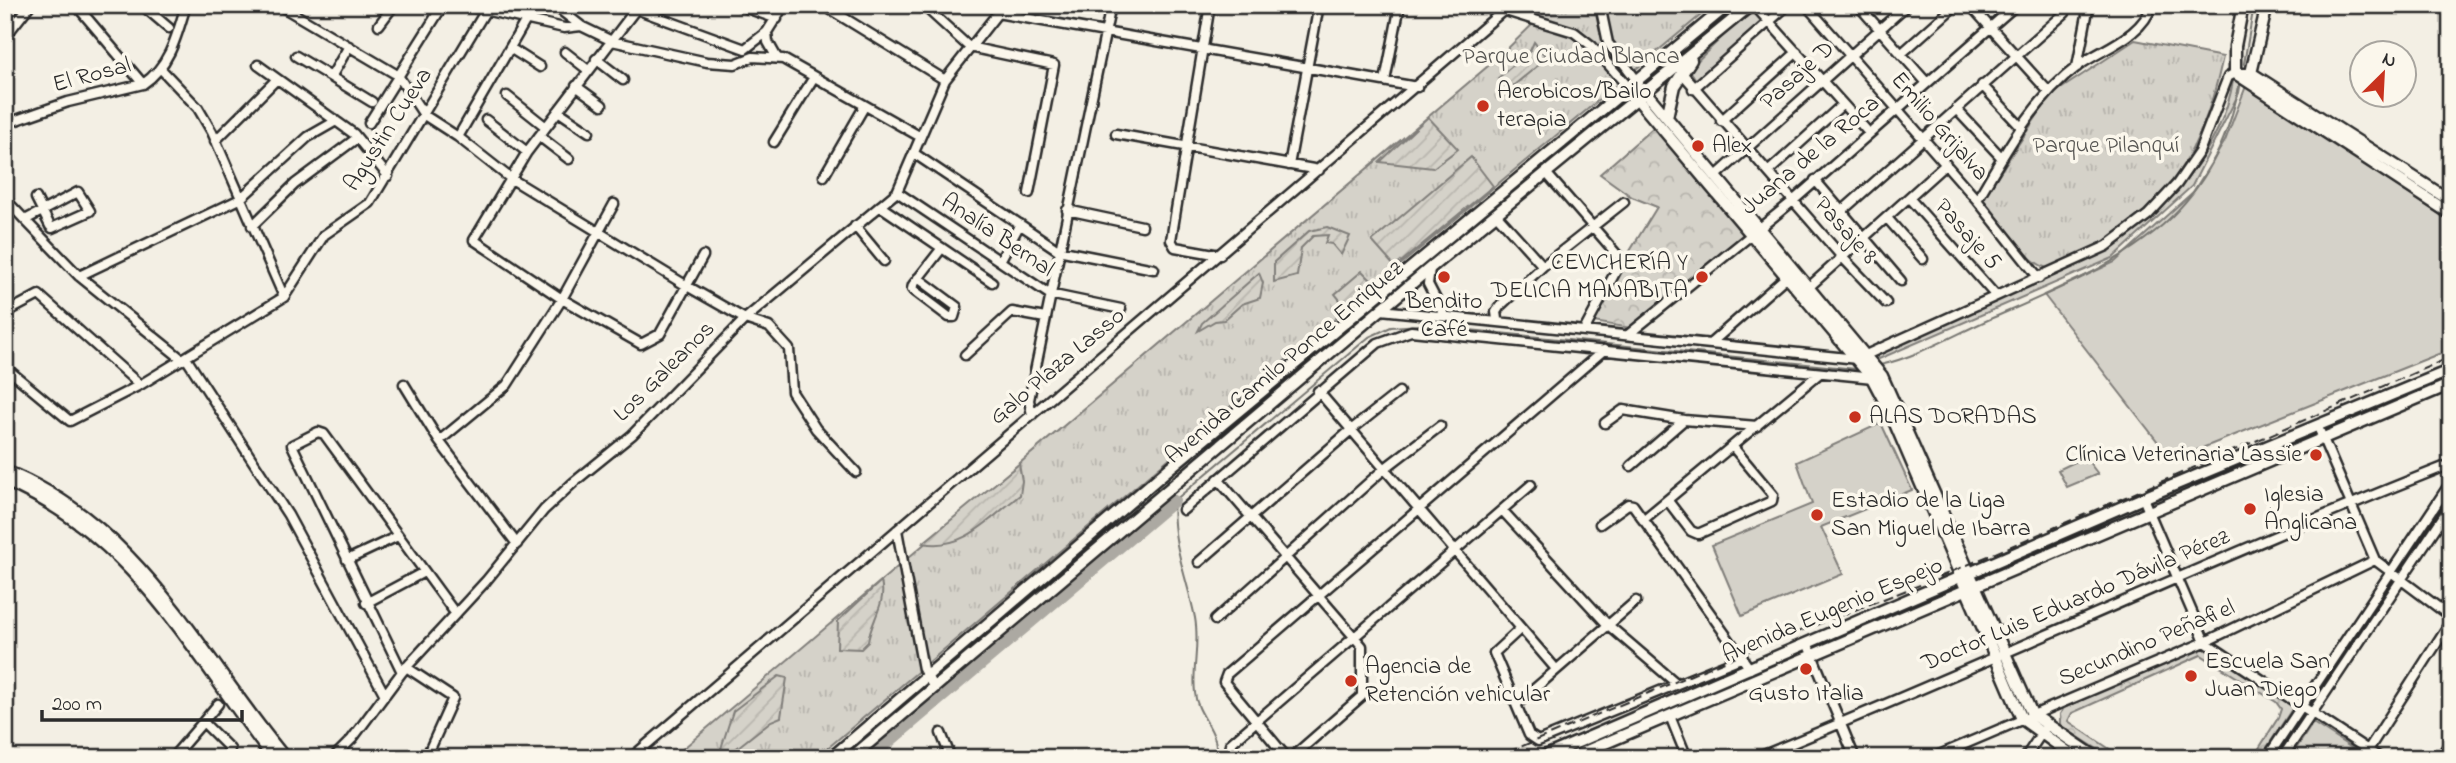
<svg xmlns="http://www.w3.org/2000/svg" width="2456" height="763" viewBox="0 0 2456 763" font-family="'Indie Flower',sans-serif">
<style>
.grass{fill:#d5d2c9;stroke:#807e7a;stroke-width:2}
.forest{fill:url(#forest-crowns);stroke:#807e7a;stroke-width:2}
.park{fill:url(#park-tufts);stroke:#807e7a;stroke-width:2}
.garden{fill:url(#garden-furrows);stroke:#807e7a;stroke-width:2}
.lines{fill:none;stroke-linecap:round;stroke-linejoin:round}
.stream{stroke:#787772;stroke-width:2}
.river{stroke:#aca9a2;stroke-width:12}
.minor-casing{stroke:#2b2b2b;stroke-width:13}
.major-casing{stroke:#2b2b2b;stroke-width:15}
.minor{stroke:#fbf7ec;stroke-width:8}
.major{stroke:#fbf7ec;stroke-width:10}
.rail{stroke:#2b2b2b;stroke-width:2;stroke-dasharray:10 5;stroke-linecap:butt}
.poi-dot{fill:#c8321e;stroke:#fbf7ec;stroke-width:2.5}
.labels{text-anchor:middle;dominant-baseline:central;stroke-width:7;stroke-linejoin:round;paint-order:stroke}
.park-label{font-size:24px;fill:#565552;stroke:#fbf7ec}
.street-label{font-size:24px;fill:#2b2b2b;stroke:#fbf7ec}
.poi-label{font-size:24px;fill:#2b2b2b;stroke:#fbf7ec;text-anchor:start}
</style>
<defs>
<pattern id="forest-crowns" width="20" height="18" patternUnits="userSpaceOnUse" patternTransform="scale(1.75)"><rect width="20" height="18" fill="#d5d2c9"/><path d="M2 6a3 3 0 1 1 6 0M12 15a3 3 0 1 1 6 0" fill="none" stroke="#b7b4ad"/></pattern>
<pattern id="park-tufts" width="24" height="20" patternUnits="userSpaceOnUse" patternTransform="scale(1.75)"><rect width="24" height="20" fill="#d5d2c9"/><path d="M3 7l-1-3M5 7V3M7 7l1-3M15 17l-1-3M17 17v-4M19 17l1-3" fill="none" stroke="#b7b4ad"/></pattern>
<pattern id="garden-furrows" width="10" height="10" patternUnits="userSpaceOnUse" patternTransform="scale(1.75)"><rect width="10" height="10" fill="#d5d2c9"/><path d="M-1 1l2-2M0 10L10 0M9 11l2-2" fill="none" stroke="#b7b4ad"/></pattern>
</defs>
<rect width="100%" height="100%" fill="#f3efe4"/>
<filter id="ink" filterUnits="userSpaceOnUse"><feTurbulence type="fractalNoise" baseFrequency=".0143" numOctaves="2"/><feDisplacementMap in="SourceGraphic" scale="14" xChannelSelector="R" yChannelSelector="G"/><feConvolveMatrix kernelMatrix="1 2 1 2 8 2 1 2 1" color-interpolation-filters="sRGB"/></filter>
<g filter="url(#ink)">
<path class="grass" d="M1752 8 1766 21 1698 83 1689 69Z
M2233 81H2241L2239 93 2192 186 2113 258 1879 359 1875 353C1934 328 1994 303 2051 276 2070 267 2091 259 2109 248 2167 214 2222 147 2233 81Z
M2246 86 2451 222V349L2172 460 2044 295 2115 262 2193 192 2225 141Z
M1506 195 1510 199 1356 326 1352 321Z
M1881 423 1912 490 1821 527 1843 574 1742 616 1712 545 1812 504 1797 462Z
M2085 457 2098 474 2067 487 2058 470Z
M2313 723 2367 758H2290Z"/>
<path class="forest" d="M1655 126 1744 234 1631 328 1587 321 1657 207 1632 197 1600 174Z
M2200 646 2294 706 2260 758H2253L2278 718 2281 709 2276 702 2201 655 2072 713 2068 721 2123 758H2111L2060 725V714L2064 708Z"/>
<path class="park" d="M1529 5H1713L1251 389 816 758H672L1501 55 1539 18 1521 13Z
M2135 40 2223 57C2199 169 2157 219 2054 269 2029 270 1998 219 1982 200L2050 96Z"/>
<path class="garden" d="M1534 42 1547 58 1508 90 1498 78 1530 51Z
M1428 117 1458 149 1433 168 1380 162Z
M1471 157 1493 186 1395 267 1372 241Z
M1327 227 1350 236 1341 255 1332 244 1325 243 1328 235 1313 236 1301 248 1297 276 1274 282V262L1309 231Z
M1362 271 1372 281 1344 305 1335 294Z
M1259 273 1263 283 1260 298 1242 304 1224 320 1215 321 1198 331 1202 323Z
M1019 464 1022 481 1020 495C990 518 964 551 923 543Z
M881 581C887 604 871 620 868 642L861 649 837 648 838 621Z
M779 676 787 678 781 717 771 721 724 758H718L733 711Z"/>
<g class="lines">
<path class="stream" d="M2244 64 2254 5
M1880 365C1917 357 1954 335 1988 320 2110 267 2213 228 2240 81
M1215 758C1222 732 1197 717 1195 693 1192 668 1200 645 1195 618 1188 581 1170 539 1174 501L1369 337 1391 327 1420 325 1856 369"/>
<path class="river" d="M870 758 1174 501"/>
<g class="minor-casing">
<path id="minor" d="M76 5 143 84
M142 5 169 28
M279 5 394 73
M462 5 564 28 581 26 612 41 707 62 735 64 753 57 783 59 919 136
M554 5 581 26
M639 5 527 152 474 240 562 299 641 344 660 334 703 256
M738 5 777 19
M823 5 945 80
M923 5 969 47 1054 65 1029 193
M1210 5 1171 240 1175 247 1220 255
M1486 5 1574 32 1592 46 1630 89
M1600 5 1608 43 1638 82
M1754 5 1869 133
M1806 5 1977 200 2039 278
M1858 5 1927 83
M1970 5 2049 92
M2449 5 2451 6
M636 9 745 49 767 32 784 5
M997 13 1417 87
M934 14 941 5
M379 25 394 5
M767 32 768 42 777 58
M5 37 30 5
M349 46 331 77 372 102
M510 48 540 67
M565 52 588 70
M1901 54 1956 5
M296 56 331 77
M596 59 623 80
M258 65 354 134 388 176
M2077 67 2089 5
M161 69 198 108 212 132 284 297
M1682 73 1843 258 1886 303
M399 77 424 115 458 137 510 178 687 286 745 319 769 327 789 349 792 392 816 429 856 472
M1385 81 1400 5
M1982 85 2022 128
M576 86 602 105
M1693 89 1788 5
M507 96 546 127
M1956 109 2002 158
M558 111 589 132
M486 120 527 152
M1721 121 1797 52
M369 123 443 5
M5 124 68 102 143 84C170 66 177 35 186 5
M1116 134 1319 170
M539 136 569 159
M458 137 526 20
M215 141 277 79
M774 142 814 77
M915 154 1058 250 1154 269
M1289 165 1319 5
M1768 172 1843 104
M1547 174 1620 258 1616 271 1585 329
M824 176 864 107
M1715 177 1907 5
M1815 180 1901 281
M897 192 1049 294 1121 309
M1909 198 1996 296
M5 199 25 220 78 192 90 211 52 228 50 226 36 198
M1977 200C2005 153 2033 99 2078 66 2103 48 2142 37 2152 5
M880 206 992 282
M1067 210 1142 226
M1842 211 2065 13
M1497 215 1543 266
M1887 218 1923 259
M25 220 79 276 183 360
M252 226 295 184 357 138
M855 226 884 261
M1000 261 1020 224
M1430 268 1428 284 1443 313
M79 276 240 199 308 137 336 121
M918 278 957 307 954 317H949L912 289 913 285 942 248
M1809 287 1946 164
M1381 310 1857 359 2107 246 2148 215 2177 184 2199 152 2228 77 2235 73H2251
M5 313 39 295 140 385 284 297 324 235 370 203 489 5
M1497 319 1496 312 1500 306 1543 266 1624 202
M1629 334 1793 201 2016 5
M1711 343 1786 277
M965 355 1012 312 1045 318
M186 358 288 515 385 695
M5 367 70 421 140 385
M404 384 439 441 517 544
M1318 391 1556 669
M1032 415 1029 400 1111 5
M1605 423 1623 410 1684 420 1757 426
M2318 427 2375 560 2451 617
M439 441 507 385 562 299 614 204
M1631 466 1684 420
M1218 479 1362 646V696L1291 758
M2143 498 2205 642 2380 758
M1668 501 1691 531 1698 534 1772 501 1773 495 1733 447
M1183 510 1378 343 1411 331 1873 378
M1502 510 1607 624 1676 683
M1643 520 1820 373
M1600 524 1628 504 1633 505 1750 669
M897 530 923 669 934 688
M347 560 398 536
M1199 562 1351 430 1399 392
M366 603 424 572
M1215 620 1384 469 1440 426
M1520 629 1494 653 1529 735 1538 741 1743 657
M1808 645 1855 758
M406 667 453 698 426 758
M402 672 292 445 318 432 324 434 455 613
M1517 704 1636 601
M1670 716 1687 758
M203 722 218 704
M941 733 951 758
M1230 744 1531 485
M2368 750 2451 621
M172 758 203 722 230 749 223 758
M333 758 352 739 402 672 486 581 544 510 574 482 632 435 745 319 897 192 945 80 1004 5
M631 758 1510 5
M1287 758 1224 682 1227 674 1604 350
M1756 758C1989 664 2217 556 2451 464
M1932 758 2205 642 2375 560
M2025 758 2047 725
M2267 758 2451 482
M2282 758 2451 505
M2440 758 2451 741"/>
</g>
<g class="major-casing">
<path id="major" d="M2243 5 2235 46V73L2451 214
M2267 5 2251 73 2451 201
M1643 89 1882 376 2032 714 2097 758
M1634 95 1872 378 1890 412 2022 719 2076 758
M1667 117 1674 86 1691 60
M5 471C139 524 198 653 285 758
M5 481C134 535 192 652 273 758
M831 758 1172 466 1728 5
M851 758 1430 268 1751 5
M1541 758 2143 498 2451 370
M1570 758 2451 384"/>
</g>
<use href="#minor" class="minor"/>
<use href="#major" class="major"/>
<path class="rail" d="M1494 758 1741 654 1930 581 2451 357"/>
</g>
</g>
<g class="poi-dot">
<circle cx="1483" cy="106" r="7"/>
<circle cx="1698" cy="146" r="7"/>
<circle cx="1444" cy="277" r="7"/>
<circle cx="1702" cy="277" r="7"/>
<circle cx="1855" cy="417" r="7"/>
<circle cx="2316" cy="455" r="7"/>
<circle cx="2250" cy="509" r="7"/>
<circle cx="1817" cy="515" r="7"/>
<circle cx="1806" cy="669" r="7"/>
<circle cx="2191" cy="676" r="7"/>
<circle cx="1351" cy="681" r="7"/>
</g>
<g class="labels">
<g class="park-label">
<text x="1571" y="57">Parque Ciudad Blanca</text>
<text x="2106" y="146">Parque Pilanquí</text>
</g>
<g class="street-label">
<text transform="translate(92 76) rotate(-15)">El Rosal</text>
<text transform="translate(1798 76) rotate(-42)">Pasaje D</text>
<text transform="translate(1939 127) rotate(49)">Emilio Grijalva</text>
<text transform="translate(389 130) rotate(-57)">Agustin Cueva</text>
<text transform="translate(1811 156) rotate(-40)">Juana de la Roca</text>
<text transform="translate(1845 231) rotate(48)">Pasaje 8</text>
<text transform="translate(1967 235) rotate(48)">Pasaje 5</text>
<text transform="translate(997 236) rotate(34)">Analía Bernal</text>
<text transform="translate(1285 363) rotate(-40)">Avenida Camilo Ponce Enriquez</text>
<text transform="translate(1058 367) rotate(-40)">Galo Plaza Lasso</text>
<text transform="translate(665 372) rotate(-45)">Los Galeanos</text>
<text transform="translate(2076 601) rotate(-23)">Doctor Luis Eduardo Dávila Pérez</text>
<text transform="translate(1833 611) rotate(-23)">Avenida Eugenio Espejo</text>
<text transform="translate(2147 644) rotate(-23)">Secundino Peñafiel</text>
</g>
<g class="poi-label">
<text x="1497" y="92">Aerobicos/Bailo<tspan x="1497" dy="28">terapia</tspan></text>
<text x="1712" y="146">Alex</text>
<text x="1688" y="263" text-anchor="end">CEVICHERÍA Y<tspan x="1688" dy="28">DELICIA MANABITA</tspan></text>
<text x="1444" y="302" text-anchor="middle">Bendito<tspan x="1444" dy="28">Café</tspan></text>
<text x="1869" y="417">ALAS DORADAS</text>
<text x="2302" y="455" text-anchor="end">Clínica Veterinaria Lassie</text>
<text x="2264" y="495">Iglesia<tspan x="2264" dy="28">Anglicana</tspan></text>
<text x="1831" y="501">Estadio de la Liga<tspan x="1831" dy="28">San Miguel de Ibarra</tspan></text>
<text x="2205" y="662">Escuela San<tspan x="2205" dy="28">Juan Diego</tspan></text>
<text x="1365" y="667">Agencia de<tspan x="1365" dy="28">Retención vehicular</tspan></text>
<text x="1806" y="694" text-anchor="middle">Gusto Italia</text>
</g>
</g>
<rect width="2456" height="763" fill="none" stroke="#fbf7ec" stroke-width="28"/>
<rect x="14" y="14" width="2428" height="735" fill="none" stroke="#2b2b2b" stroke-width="2.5" filter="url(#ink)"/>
<g transform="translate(2383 74) rotate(24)"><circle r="33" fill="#fbf7ec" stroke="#a8a59f" stroke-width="2"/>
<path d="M0-5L12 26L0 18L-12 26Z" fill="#c8321e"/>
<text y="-10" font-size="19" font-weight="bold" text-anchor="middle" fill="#2b2b2b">N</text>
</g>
<path d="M42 710v10h200v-10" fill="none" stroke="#2b2b2b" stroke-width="3.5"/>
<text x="52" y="710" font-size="21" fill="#2b2b2b" stroke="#fbf7ec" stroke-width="5" paint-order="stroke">200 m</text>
</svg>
